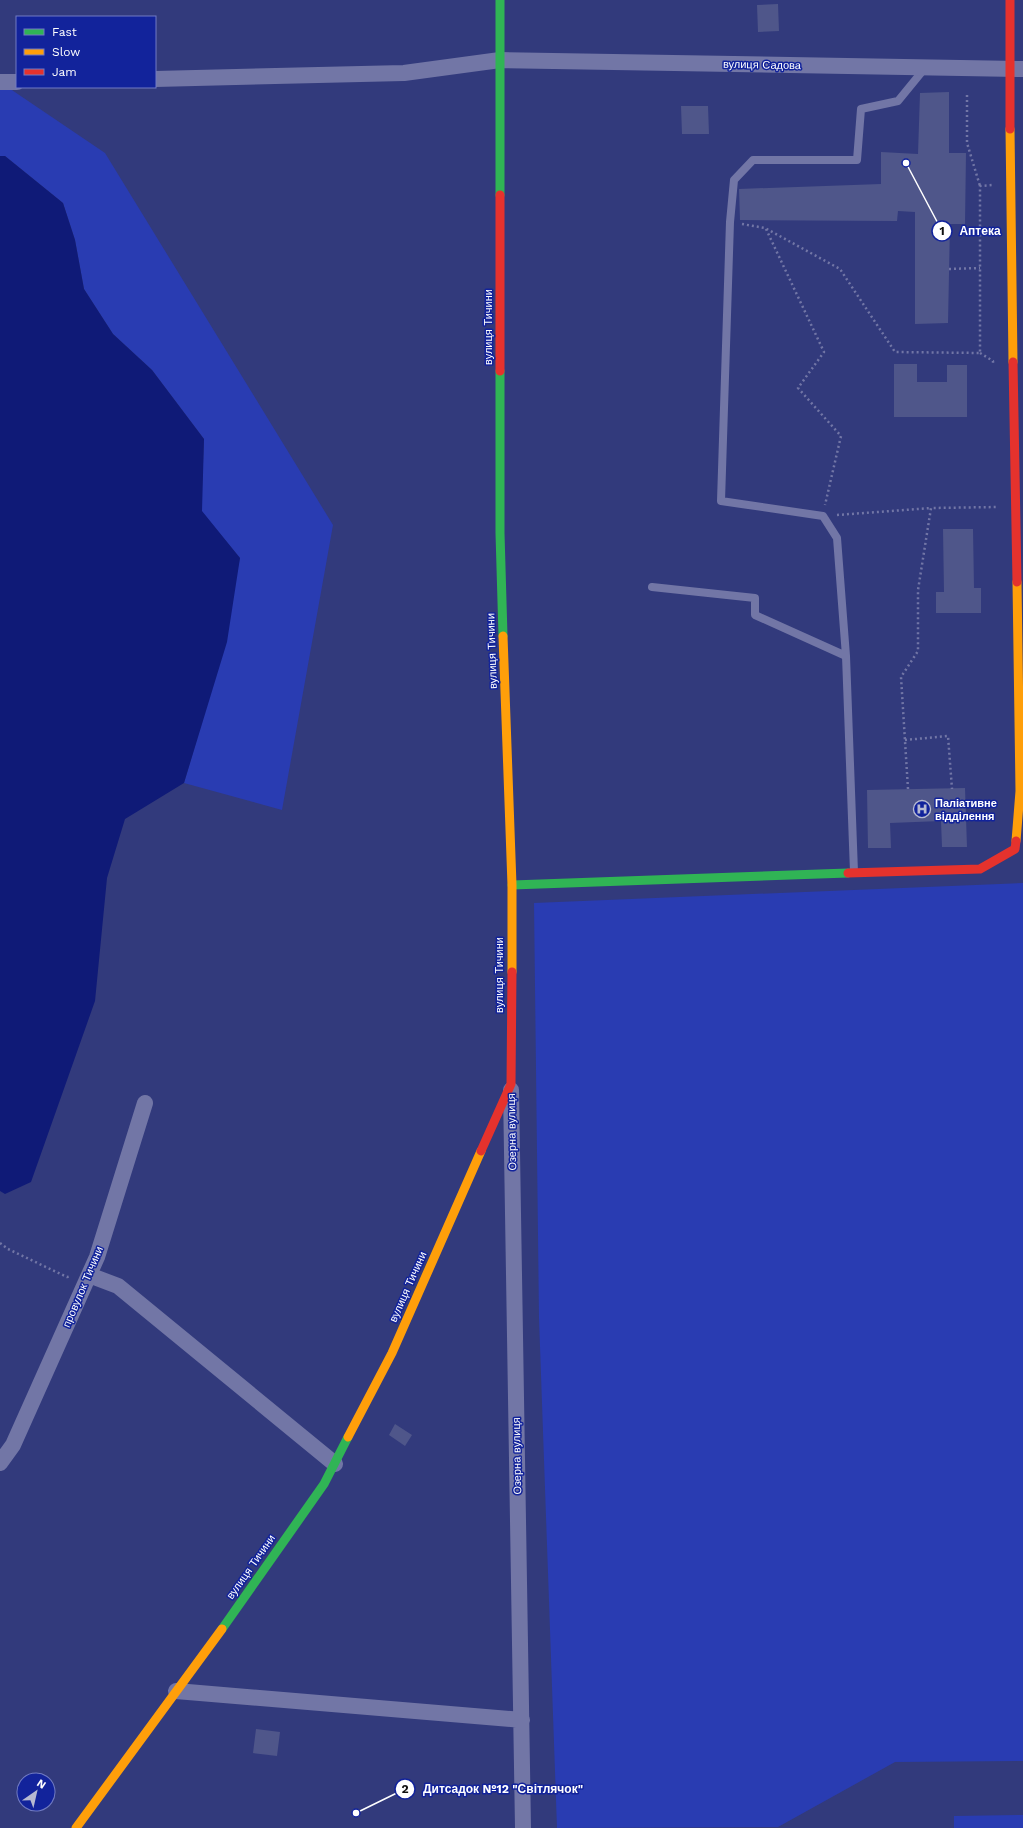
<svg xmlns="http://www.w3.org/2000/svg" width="1023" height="1828" viewBox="0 0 1023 1828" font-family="'Work Sans',sans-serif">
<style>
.green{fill:#293cb2}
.water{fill:#0f1a77}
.building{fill:#4f568a}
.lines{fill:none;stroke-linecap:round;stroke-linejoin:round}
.path{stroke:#7276a6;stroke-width:2.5;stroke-dasharray:2 3;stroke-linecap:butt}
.lane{stroke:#7276a6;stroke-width:8}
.street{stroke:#7276a6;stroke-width:16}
.fast{stroke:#30b455;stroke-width:9}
.slow{stroke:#ff9f0a;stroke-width:9}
.jam{stroke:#e5322d;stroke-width:9}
.labels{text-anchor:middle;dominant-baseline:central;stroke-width:3;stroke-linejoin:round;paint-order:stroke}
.street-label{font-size:11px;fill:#fff;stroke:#12239b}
.poi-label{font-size:11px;font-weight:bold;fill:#fff;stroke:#12239b;text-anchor:start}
.leader{fill:none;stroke:#fff;stroke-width:1.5}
.callout-dot{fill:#fff;stroke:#12239b;stroke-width:1.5}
.mark-label{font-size:12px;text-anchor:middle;font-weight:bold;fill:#111}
.callout-label{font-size:12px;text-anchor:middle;font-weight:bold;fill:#fff;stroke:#12239b;stroke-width:3;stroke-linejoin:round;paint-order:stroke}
</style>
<rect width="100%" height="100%" fill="#323a7c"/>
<path class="green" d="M0 82 105 153 333 525 282 810 184 783 203 718 240 558 201 511 204 439 152 370 113 334 84 289 75 240 63 203 5 156H0Z
M1023 883V1761L895 1762 778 1827 557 1828 539 1318 534 903Z
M1023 1815V1828H954V1816Z"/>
<path class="water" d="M0 156H5L63 203 75 240 84 289 113 334 152 370 204 439 202 511 240 558 227 642 184 783 125 819 107 878 95 1001 31 1182 5 1194 0 1191Z"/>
<path class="building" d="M778 4 779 31 758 32 757 5Z
M949 92V153H966L965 224H950L948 323 915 324V212L898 211 897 221 740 220 739 189 881 184V152L918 154 920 93Z
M681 106H708L709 134H682Z
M894 364H917V382H947V365H967V417H894Z
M943 529H973L974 588H981V613H936V592H944Z
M965 788 967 847H942L941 821 890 823 891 848H868L867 790Z
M395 1424 412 1435 405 1446 389 1435Z
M256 1729 280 1732 277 1756 253 1753Z"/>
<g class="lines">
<path class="path" d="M967 95V143L980 186
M742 224 765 228 840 269 895 352 980 353V186L993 185
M766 229 824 352 798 388 841 436 825 505
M949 269 980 268
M980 353 993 361V364
M837 515 931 508
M905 740 948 736 952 789
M908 789 901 677 918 651V590L931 508 998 507
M0 1243 8 1249 67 1277 71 1276"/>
<path class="lane" d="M652 587 755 598V615L846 656 854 872
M846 656 837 538 823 516 721 501 730 222 734 180 753 160H857L861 109 898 101 925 68"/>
<path class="street" d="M155 79 404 73 500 60 1023 69
M0 82H17
M511 1090 523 1828
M89 1275 118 1286 335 1464
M0 1463 13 1445 97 1257 145 1103
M176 1691 522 1720"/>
<path class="fast" d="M500 0V195
M500 371V533L503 636
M512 885 848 873
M222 1629 324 1484 348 1437"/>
<path class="slow" d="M1010 129 1013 362
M503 636 512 885V972
M1016 841 1020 791 1017 582
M348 1437 392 1353 481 1151
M76 1828 222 1629"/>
<path class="jam" d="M1010 129V0
M500 195V371
M1013 362 1017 582
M848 873 980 869 1015 849 1016 841
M481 1151 511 1084 512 972"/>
</g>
<defs>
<g id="hospital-ring" transform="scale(0.9)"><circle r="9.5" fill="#12239b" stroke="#b7bad1" stroke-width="1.5"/><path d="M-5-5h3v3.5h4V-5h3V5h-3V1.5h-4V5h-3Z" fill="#b7bad1"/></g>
</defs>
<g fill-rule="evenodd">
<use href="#hospital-ring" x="922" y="809"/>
</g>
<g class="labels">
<g class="street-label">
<text transform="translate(762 65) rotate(1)">вулиця Садова</text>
<text transform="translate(488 327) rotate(-90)">вулиця Тичини</text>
<text transform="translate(492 651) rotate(-92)">вулиця Тичини</text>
<text transform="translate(499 975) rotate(-90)">вулиця Тичини</text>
<text transform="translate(512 1132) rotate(-91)">Озерна вулиця</text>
<text transform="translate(83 1287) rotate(-67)">провулок Тичини</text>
<text transform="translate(408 1287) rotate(-66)">вулиця Тичини</text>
<text transform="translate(517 1456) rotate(-91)">Озерна вулиця</text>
<text transform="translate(251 1567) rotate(-55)">вулиця Тичини</text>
</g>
<g class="poi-label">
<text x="935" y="803">Паліативне<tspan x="935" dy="13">відділення</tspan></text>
</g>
</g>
<path class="leader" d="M906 163L942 231M356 1813L405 1789"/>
<g class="callout-dot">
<circle cx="906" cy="163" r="4"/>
<circle cx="356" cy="1813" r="4"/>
<circle cx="942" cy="231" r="10"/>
<circle cx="405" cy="1789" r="10"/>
</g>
<g class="mark-label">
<text x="942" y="235">1</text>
<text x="405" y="1793">2</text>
</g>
<g class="callout-label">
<text x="980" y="235">Аптека</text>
<text x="503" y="1793">Дитсадок №12 "Світлячок"</text>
</g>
<rect x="16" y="16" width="140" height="72" fill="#12239b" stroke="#717bc3"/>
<rect x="24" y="29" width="20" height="6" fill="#30b455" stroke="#717bc3"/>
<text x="52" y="36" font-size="12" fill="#ffffff">Fast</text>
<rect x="24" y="49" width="20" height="6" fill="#ff9f0a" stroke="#717bc3"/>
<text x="52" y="56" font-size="12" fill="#ffffff">Slow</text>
<rect x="24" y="69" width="20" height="6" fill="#e5322d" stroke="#717bc3"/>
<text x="52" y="76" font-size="12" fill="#ffffff">Jam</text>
<g transform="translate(36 1792) rotate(34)"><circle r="19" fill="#12239b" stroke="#717bc3"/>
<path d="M0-3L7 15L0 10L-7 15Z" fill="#b7bad1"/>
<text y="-6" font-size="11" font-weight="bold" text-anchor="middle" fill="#ffffff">N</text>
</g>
</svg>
